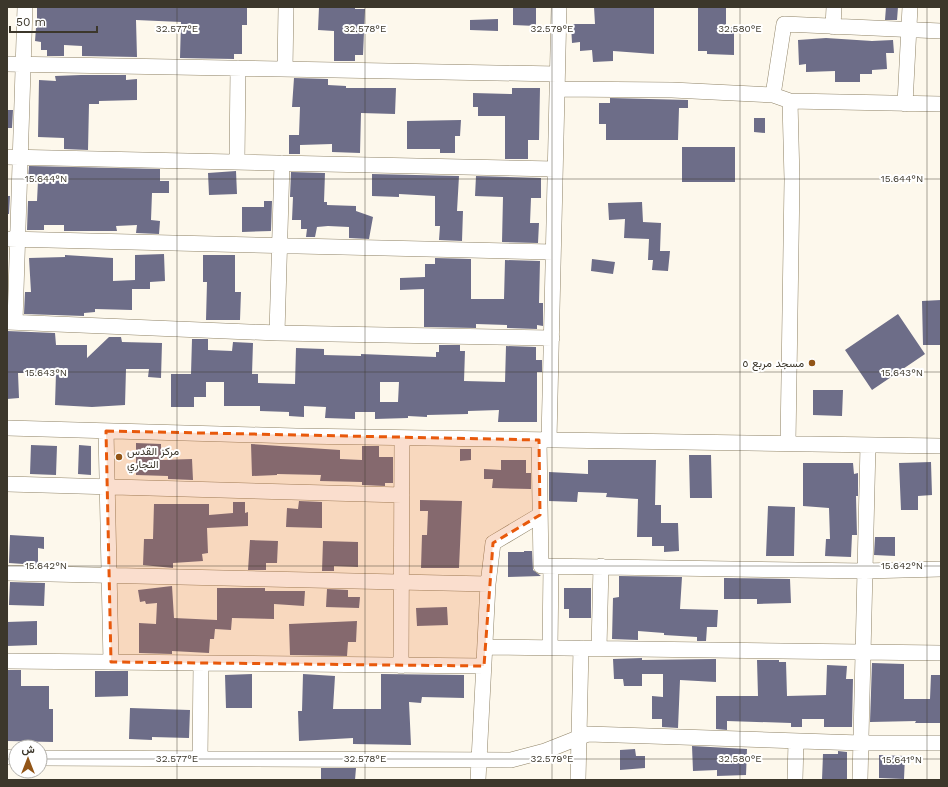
<svg xmlns="http://www.w3.org/2000/svg" width="948" height="787" viewBox="0 0 948 787" font-family="'Work Sans',Vazirmatn,sans-serif">
<style>
.building{fill:#6d6d88;fill-rule:evenodd}
.lines{fill:none;stroke-linecap:round;stroke-linejoin:round}
.minor-casing{stroke:#908468;stroke-width:16}
.minor{stroke:#fff;stroke-width:15}
.marked{fill:#e8590c;fill-opacity:0.2;stroke:#e8590c;stroke-width:3;stroke-dasharray:8 5;stroke-linejoin:round}
.ticks{fill:none;stroke:#3c372b;stroke-width:1;stroke-opacity:0.45}
.poi-dot{fill:#925517;stroke:#fff;stroke-width:1.5}
.labels{text-anchor:middle;dominant-baseline:central;stroke-width:4;stroke-linejoin:round;paint-order:stroke}
.poi-label{font-size:11px;fill:#3c372b;stroke:#fff;text-anchor:end}
.ticks-label{font-size:10px;text-anchor:middle;fill:#3c372b;stroke:#fff;stroke-width:4;stroke-linejoin:round;paint-order:stroke}
</style>
<rect width="100%" height="100%" fill="#fdf8ec"/>
<path class="building" d="M37 7H247V25H242V54H234V59L180 58 181 22 136 20 137 57 82 56V46L64 45V56H47V50H41V42L35 41 36 28H37Z
M319 7H355V9H365L363 55H355V61H334V31L318 30Z
M513 7H536V26L513 25Z
M594 7H654V54L613 51V61L593 62 592 50 580 51V42L572 43 571 24H595Z
M698 7H726V27H734V55L707 54V51H698Z
M886 7H898L897 20H885Z
M498 19V31L470 30V20Z
M826 38 872 41 893 40 894 53H886L887 69 872 70V74H860V82H835V71L806 72V64L799 65 798 40Z
M81 75H126V80L137 79V100L99 101V104H89L88 150 64 149V138L38 137 39 80 56 81 55 76Z
M294 78 328 79V85L346 86V88H396L395 114 361 113 360 153 332 152V144L300 145V154H289V135H299L300 107H292Z
M512 88H540L539 140H528V159H505V116H478V107H473V93L512 94Z
M610 98 688 100V108H679L678 140H606V124H599V103H610Z
M7 110H13L12 128H7Z
M754 118H765V133L754 132Z
M461 120 460 136H455V153H440V149H407V121Z
M682 147H735V182H682Z
M29 166 160 169V181H169V193H152L151 220 160 221 159 234 136 233 137 225 116 226 117 231H64V225H44V230H27L28 201H37L38 181 28 180Z
M236 171 237 194 209 195 208 173Z
M291 172 325 173 324 202H327V205L356 206V211L373 217 369 239 349 238V227L328 226 317 227 315 237H306L307 229H301V220H292L293 197H290Z
M372 174 459 176 457 211H463L462 241 439 240 440 226H435V196L399 194V197L372 196Z
M476 176 541 178V198H531L530 223H539L538 243 502 242 503 197 475 196Z
M7 196H10L9 214H7Z
M264 201H272L271 231 242 232V207H264Z
M642 202 643 222 661 223 660 251H670L668 271 652 270 653 260H648L649 239 624 238 625 219 609 220 608 203Z
M164 254 165 281 150 282V289H132V310L95 309V312L84 313V316L24 314 25 292H31L29 258 65 257V255L113 258V281L135 280V255Z
M203 255H235V292H241L240 320H206L207 282H203Z
M435 258 471 259V299H504L505 260 540 261 539 303H543V326L537 325V329L507 328V325L476 324V328L424 327V289L400 290V278L425 277V264H435Z
M592 259 615 262 613 274 591 271Z
M941 300V345H923L922 301Z
M898 314 925 354 872 390 845 350Z
M7 331 55 333 56 345H87V358L109 337H121L122 342 162 343 161 378 148 377 149 369H126L125 405 92 407 55 405 56 373H18L19 398 7 399Z
M192 339H208V350L232 351 233 342 253 343 252 374H258V383L295 384 296 348 324 349V355L361 356V354L436 357V352H439V345H460V351H465L464 381 505 382 506 346 536 347V360H542V372H537V422H498L499 410 468 411V414L427 415V417L408 416V418L375 419V412H355V419L325 418 326 407 304 406V417L289 416V412L260 411V406H224V382H206V397H194V407H171V374H191ZM380 382H399L398 402H380Z
M813 390H843L842 416 813 415Z
M136 443 161 444V460L192 459 193 480 168 479V476L136 475Z
M251 444 340 450V459L362 460V446H379V457H393V483H385V486L362 485V482L320 481 321 475 277 474V475L252 476Z
M31 445 57 446 56 475 30 474Z
M79 445 91 446V475L78 474Z
M460 449H471V460L460 461Z
M689 455H711L712 498H690Z
M501 460H526V473H531V489L492 488 493 479H484V469L501 470Z
M588 460H656L655 505H661V523H678L679 551 664 552V546H652V537H637L638 499 606 497 607 493 578 492 577 502 549 501V472L588 474Z
M931 462 932 495 918 496V510H901L899 463Z
M803 463H853L854 474 858 473V496H856L857 535H852L851 557 825 556 826 539H830L829 508 803 506Z
M420 500 462 501 459 568H421L422 535H427L428 511H420Z
M299 501 322 502V528L286 527 287 508 298 509Z
M233 502H245V513L248 512V526L207 528 208 553 202 554 203 561 173 563V568L143 565 144 539H153L154 504H209V515L233 513Z
M768 506 795 507 794 556H766Z
M10 535 44 537V549L38 548V565L9 563Z
M875 537H895V556L874 555Z
M250 540 278 541 277 563H266V570H248Z
M323 541 358 542V567L334 566V571H322Z
M524 551H532L533 570 541 576 508 577V552H524Z
M619 576 682 577 680 609 718 610 717 627H707L706 641H697V637L664 635V633L638 631V640L612 639 613 598 619 597Z
M724 578 790 579 791 603 757 604V599H724Z
M10 582 45 583 44 606 9 605Z
M172 586 174 618 217 620V588H265V591H305L304 606 274 604V619L232 618 231 630 215 629 214 639H210L209 653 172 651V654L139 653V623L156 624 157 603 146 604 145 601 140 602 138 590Z
M564 588H591V618H569V609H564Z
M327 589 348 590V597H360L359 608 326 607Z
M447 607 448 625 417 626 416 608Z
M37 621V645L7 646V622Z
M357 621 356 642H348L347 656 290 655 289 624Z
M642 658V660L716 659V682L680 680 678 728 662 727V719H652V696L663 697V674H642V686H624L623 679H614L613 659Z
M757 660H779V662H786L787 696 826 695 827 665 847 666 846 679H853L852 727H824V719H802V727H791V723L727 721V730L716 729V696H758Z
M872 663 904 664V699H930L931 675H941V723H915L916 721 870 722Z
M7 670H21V686H49V709H53V742L7 741Z
M95 671H128V696L95 697Z
M252 674V708H226L225 675Z
M303 674 335 676 333 709H381V674L464 675V698L422 697 421 703 409 702 411 745 353 744V738L299 741 298 711H302Z
M130 708 190 710 189 738 152 737V740L129 739Z
M692 746 747 749 746 775 717 776V770L693 771Z
M635 749 636 756H645V768L620 770V750Z
M838 751 847 752V779L822 780 823 754H838Z
M879 755 905 756 904 779 879 778Z
M321 768H356L355 780H321Z"/>
<g class="lines">
<g class="minor-casing">
<path id="minor" d="M833 27 834 7
M7 64 557 74
M285 69 286 7
M557 89 672 90 773 95
M790 101 941 104
M905 104 910 7
M7 157 555 169
M237 162 238 68
M7 239 553 252
M7 322 277 333 552 338
M15 322 25 7
M277 333 282 163
M7 428 296 436 941 446
M106 431 111 662
M539 440 541 566 865 571 941 569
M549 440 559 7
M788 443 792 180 790 101 773 95 784 24 941 31
M7 484 402 495
M7 573 488 584
M485 647 941 653
M550 648 551 566
M599 648 601 566
M7 661 484 666
M401 666 402 438
M7 757H16
M40 758 511 760 545 751 588 734 861 743H941
M200 759 201 663
M478 780 488 584 493 543 540 515
M578 780 581 648
M795 780 796 741
M860 780 868 445"/>
</g>
<use href="#minor" class="minor"/>
</g>
<path class="marked" d="M106 431 539 440 540 515 493 543 484 666 111 662Z"/>
<path class="ticks" d="M177 7V780M365 7V780M552 7V780M740 7V780M927 7V780M7 179H941M7 372H941M7 566H941M7 759H16M40 759H941"/>
<g class="poi-dot">
<circle cx="812" cy="363" r="4"/>
<circle cx="119" cy="457" r="4"/>
</g>
<g class="labels">
<g class="poi-label">
<text x="804" y="363">مسجد مربع ٥</text>
<text x="127" y="451" text-anchor="start">مركز القدس<tspan x="127" dy="13">التجاري</tspan></text>
</g>
</g>
<g class="ticks-label">
<text x="177" y="32">32.577°E</text>
<text x="365" y="32">32.578°E</text>
<text x="552" y="32">32.579°E</text>
<text x="740" y="32">32.580°E</text>
<text x="46" y="182">15.644°N</text>
<text x="902" y="182">15.644°N</text>
<text x="46" y="376">15.643°N</text>
<text x="902" y="376">15.643°N</text>
<text x="46" y="569">15.642°N</text>
<text x="902" y="569">15.642°N</text>
<text x="177" y="762">32.577°E</text>
<text x="365" y="762">32.578°E</text>
<text x="552" y="762">32.579°E</text>
<text x="740" y="762">32.580°E</text>
<text x="902" y="763">15.641°N</text>
</g>
<rect width="948" height="787" fill="none" stroke="#3c372b" stroke-width="16"/>
<g transform="translate(28 759)"><circle r="19" fill="#ffffff" stroke="#b1afaa"/>
<path d="M0-3L7 15L0 10L-7 15Z" fill="#925517"/>
<text y="-6" font-size="11" font-weight="bold" text-anchor="middle" fill="#3c372b">ش</text>
</g>
<path d="M10 26v6h87v-6" fill="none" stroke="#3c372b" stroke-width="2"/>
<text x="16" y="26" font-size="12" fill="#3c372b" stroke="#ffffff" stroke-width="3" paint-order="stroke">50 m</text>
</svg>
